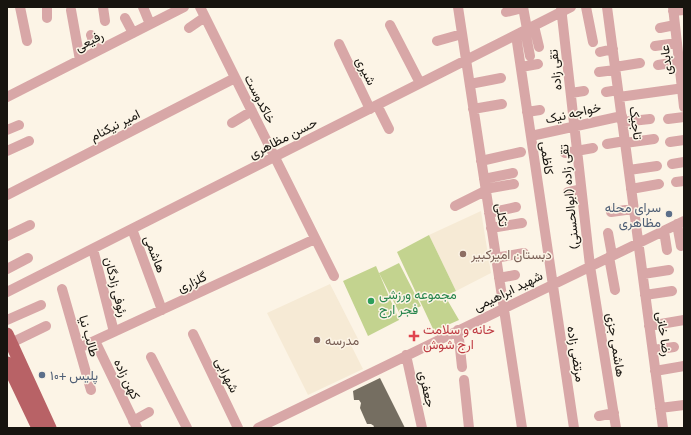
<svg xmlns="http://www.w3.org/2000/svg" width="691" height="435" viewBox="0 0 691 435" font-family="Karla,Vazirmatn,sans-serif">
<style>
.built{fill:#f6ead5}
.green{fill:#c3d38f}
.building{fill:#756e61}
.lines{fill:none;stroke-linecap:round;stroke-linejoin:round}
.minor{stroke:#d8a7a7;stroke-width:10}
.major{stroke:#b86266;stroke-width:13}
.service-dot{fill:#5c6f8a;stroke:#fcf4e6;stroke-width:1.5}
.education-dot{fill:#8d6e63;stroke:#fcf4e6;stroke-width:1.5}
.leisure-dot{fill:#2e9e5b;stroke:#fcf4e6;stroke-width:1.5}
.health-dot{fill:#e0444e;stroke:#fcf4e6;stroke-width:1.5}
.labels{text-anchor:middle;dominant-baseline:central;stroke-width:3;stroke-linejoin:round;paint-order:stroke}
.street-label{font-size:13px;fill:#17140f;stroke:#fcf4e6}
.service-label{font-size:13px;fill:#4e5e75;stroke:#fcf4e6;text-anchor:end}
.education-label{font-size:13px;fill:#785e54;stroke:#fcf4e6;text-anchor:start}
.leisure-label{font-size:13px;fill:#27864d;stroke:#fcf4e6;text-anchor:start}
.health-label{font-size:13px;fill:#be3a42;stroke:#fcf4e6;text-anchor:start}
</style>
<rect width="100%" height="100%" fill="#fcf4e6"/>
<path class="built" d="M481 211 491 273 456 291 429 235Z
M330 284 358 339 350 343 363 369 308 395 267 313Z"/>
<path class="green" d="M429 235 456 291 445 296 459 320 434 331 397 252Z
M399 263 421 306 401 316 379 273 399 320 368 336 343 281 376 266 379 273Z"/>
<path class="building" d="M380 378 405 428H373L374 426 371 424H367L360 408 361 403 359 400H354L353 391Z"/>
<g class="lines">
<path class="minor" d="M20 7 27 41
M47 7V18
M103 7 105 21
M143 7 150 24
M200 7 334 276
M458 7 522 428
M523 7 527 29
M561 7 590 266 616 428
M586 7 593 42
M607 7 663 428
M673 7 684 107
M71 10 80 60
M673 11 684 10
M506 12 523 8
M125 18 133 33
M390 25 420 83
M534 26 539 47
M189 28 205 17
M660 28 675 25
M525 30 530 56
M91 35 97 51
M516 35 574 428
M437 41 462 34
M339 44 370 109
M655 46 677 43
M600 52 613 49
M658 65 684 61
M521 67 538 64
M615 67 640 63
M599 72 615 70
M470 84 501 78
M606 92 618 90
M571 93 584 91
M7 97 184 7
M619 97 684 88
M377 105 389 129
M473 109 502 104
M527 112 540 110
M668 119 684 117
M622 122 650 119
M232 123 252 111
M7 130 19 125
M531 136 622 116
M670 142 684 140
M625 143 654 139
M607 144 625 141
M7 151 29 141
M565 153 593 148
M481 161 521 152
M672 164 684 162
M629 170 657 166
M484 179 513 173
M676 182 684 181
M485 189 514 184
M631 189 659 184
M568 192 581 189
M7 195 235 78
M455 206 485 191
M611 212 633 209
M489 213 516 207
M677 224 681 246
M491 228 522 223
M132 229 162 310
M664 231 667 250
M608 233 612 255
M7 236 30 225
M93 249 114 332
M609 257 615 290
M495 258 524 253
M7 269 28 258
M643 274 669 270
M499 278 515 275
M62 289 91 390
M7 292 571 7
M645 295 672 291
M7 320 41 305
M649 326 684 320
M458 330 462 367
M193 334 238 428
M95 341 137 428
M11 343 46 326
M79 348 315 239
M653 350 674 347
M406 355 422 428
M151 357 187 428
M655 371 684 366
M464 380 469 428
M660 408 684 405
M599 416 614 413
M133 421 149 412
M258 428 684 221"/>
<path class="major" d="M7 334 50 428
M7 363 38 428"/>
</g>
<g class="service-dot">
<circle cx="669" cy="214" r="4"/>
<circle cx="42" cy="375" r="4"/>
</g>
<g class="education-dot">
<circle cx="463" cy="254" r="4"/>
<circle cx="317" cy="340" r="4"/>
</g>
<circle class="leisure-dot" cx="371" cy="301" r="4"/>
<path class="health-dot" d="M412 330h4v4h4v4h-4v4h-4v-4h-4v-4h4z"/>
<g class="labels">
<g class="street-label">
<text transform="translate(89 41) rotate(-27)">رفیعی</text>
<text transform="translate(666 60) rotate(-97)">عابدی</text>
<text transform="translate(555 70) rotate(-96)">تقی زاده</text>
<text transform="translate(366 71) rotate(64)">شیری</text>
<text transform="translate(260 99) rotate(63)">خاکدوست</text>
<text transform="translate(573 113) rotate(-13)">خواجه نیک</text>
<text transform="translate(636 123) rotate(82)">تاجیک</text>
<text transform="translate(115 125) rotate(-27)">امیر نیکنام</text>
<text transform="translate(283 138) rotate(-27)">حسن مظاهری</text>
<text transform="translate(547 158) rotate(82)">کاظمی</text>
<text transform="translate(569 197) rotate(-96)">تقی زاده (ابوالحسنی)</text>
<text transform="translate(502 215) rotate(81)">تکلی</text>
<text transform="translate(155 254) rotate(69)">هاشمی</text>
<text transform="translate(192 282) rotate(-25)">گلزاری</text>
<text transform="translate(116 287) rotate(76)">رئوفی زادگان</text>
<text transform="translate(508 291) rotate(-26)">شهید ابراهیمی</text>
<text transform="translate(664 334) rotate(82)">رضا خانی</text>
<text transform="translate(89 336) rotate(74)">طالب نیا</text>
<text transform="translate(616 345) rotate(81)">هاشمی جزی</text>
<text transform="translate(576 354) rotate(81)">مرتضی زاده</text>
<text transform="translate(227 375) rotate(64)">شهرابی</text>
<text transform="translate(127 379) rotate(64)">کهن زاده</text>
<text transform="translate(427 389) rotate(77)">جعفری</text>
</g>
<g class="service-label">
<text x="661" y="207">سرای محله<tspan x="661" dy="15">مظاهری</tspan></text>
<text x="50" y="375" text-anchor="start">پلیس +۱۰</text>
</g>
<g class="education-label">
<text x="471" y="254">دبستان امیرکبیر</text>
<text x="325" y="340">مدرسه</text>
</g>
<g class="leisure-label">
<text x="379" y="294">مجموعه ورزشی<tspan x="379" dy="15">فجر ارج</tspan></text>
</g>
<g class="health-label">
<text x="423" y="329">خانه و سلامت<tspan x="423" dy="15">ارج شوش</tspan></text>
</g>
</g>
<rect width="691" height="435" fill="none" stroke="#17140f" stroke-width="16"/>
</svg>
